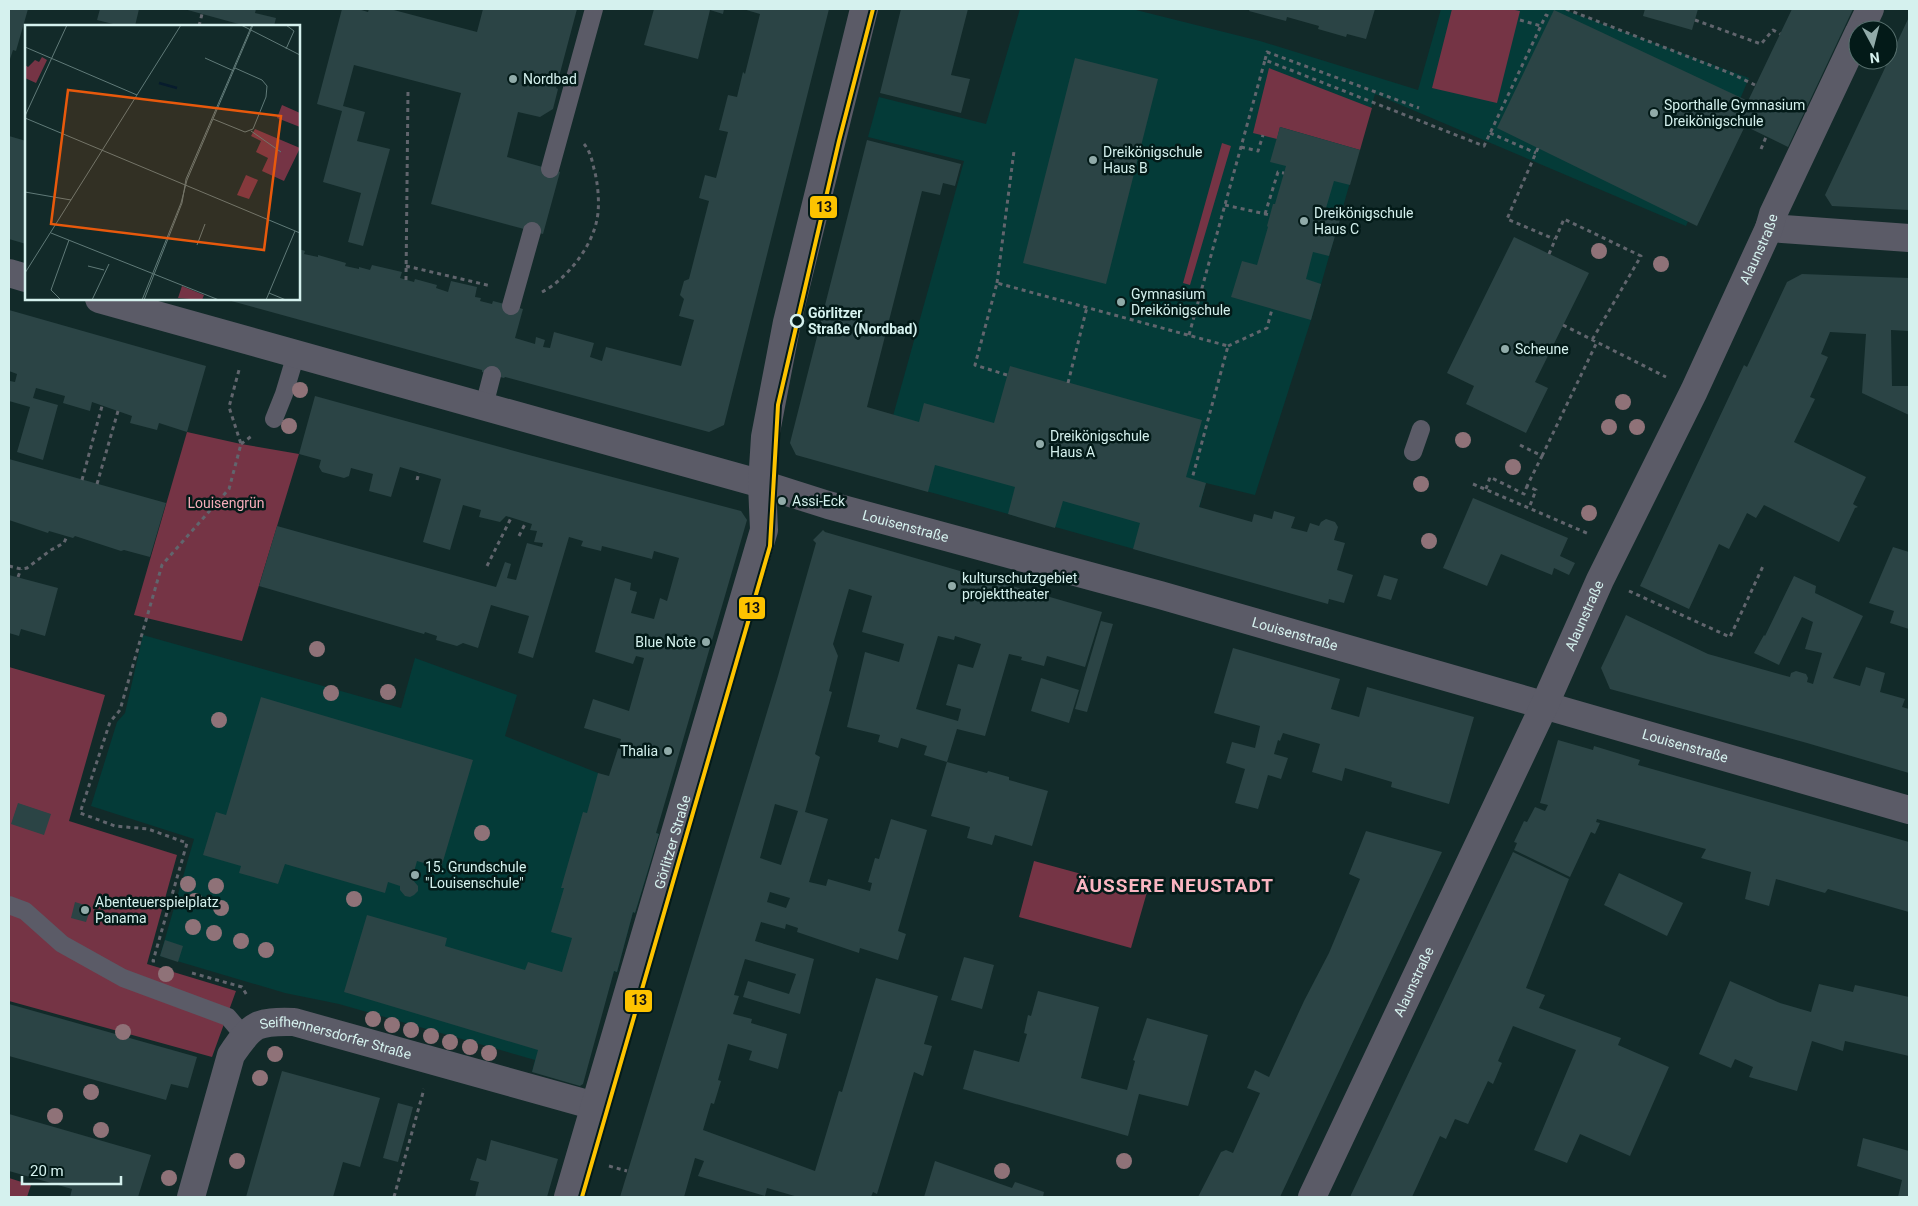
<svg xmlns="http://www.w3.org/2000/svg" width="1918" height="1206" viewBox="0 0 1918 1206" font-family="Roboto,sans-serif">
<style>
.built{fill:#043b38}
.green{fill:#753445}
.building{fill:#2b4445;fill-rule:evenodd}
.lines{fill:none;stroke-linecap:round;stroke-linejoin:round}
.path{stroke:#61656d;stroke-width:3;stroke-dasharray:4 4;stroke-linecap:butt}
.service{stroke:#5b5b67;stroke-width:18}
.minor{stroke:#5b5b67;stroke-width:28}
.tram-1-casing{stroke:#031a18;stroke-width:8}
.tram-1{stroke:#fdc300;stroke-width:4}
.tree{fill:#8f7278}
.poi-dot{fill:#91aba9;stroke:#031a18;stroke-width:2}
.stop-dot{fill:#031a18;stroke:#d5f1ee;stroke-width:2.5}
.labels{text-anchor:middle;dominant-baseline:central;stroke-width:5;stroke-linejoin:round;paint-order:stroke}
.poi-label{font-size:14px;fill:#d5f1ee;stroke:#031a18;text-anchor:start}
.street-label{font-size:14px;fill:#d5f1ee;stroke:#031a18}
.stop-label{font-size:14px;font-weight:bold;fill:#d5f1ee;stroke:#031a18;text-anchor:start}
.park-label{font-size:14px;fill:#f5acb9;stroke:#031a18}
.district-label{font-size:19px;font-weight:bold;letter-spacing:1px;fill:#f9b5c1;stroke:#031a18}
.inset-river{fill:none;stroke:#071c2d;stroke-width:2.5}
.inset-road{fill:none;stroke:#607a78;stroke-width:1}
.view{fill:#e8590c;fill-opacity:0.15;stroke:#e8590c;stroke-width:2.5}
.inset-edge{fill:none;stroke:#d5f1ee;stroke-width:2.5}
.line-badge{stroke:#031a18;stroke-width:2}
.pale-badge-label{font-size:14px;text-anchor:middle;font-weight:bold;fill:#111}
</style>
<rect width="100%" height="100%" fill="#122a29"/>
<path class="built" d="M1020 9H1132L1260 41 1418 90 1441 9H1562L1749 78 1686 226 1375 94 1311 320 1255 495 1206 483 1184 563 876 477 964 161 868 137 879 97 986 124Z
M143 635 401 708 415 658 517 695 505 736 598 773 656 833 659 834 635 913 633 912 617 972 614 971 586 1066 532 1072 535 1060 339 1004 285 993 160 956 194 839 91 806 117 722 125 713Z"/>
<path class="green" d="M1452 9H1510L1520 11 1497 103 1432 88Z
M1269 68 1372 108 1360 150 1280 127 1277 139 1253 133Z
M1222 143 1231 146 1190 285 1183 283Z
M187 432 241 444 299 454 242 641 134 615Z
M9 667 105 695 69 821 177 855 147 964 236 991 212 1057 9 1001Z
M1034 861 1147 892 1131 948 1019 917Z
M9 1178 31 1185 27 1197H9Z"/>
<path class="building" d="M9 9H28L16 51 13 50 9 62Z
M100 9H139L135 26H121L97 20Z
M184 9H256L255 13 276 18 274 26H246Z
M342 9H358L368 12 369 9H390L477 32 483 9H577L556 88 558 89 553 109 540 117 518 112 507 157 560 172 543 234 431 204 461 93 354 65 343 106 365 112 357 141 390 149 363 246 348 242 361 193 323 182 342 111 317 104Z
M654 9H724L723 14 710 10 698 59 644 45Z
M743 9H829L724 425 709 432 505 377 504 378 492 375 482 372V370L224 299H299V249L305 251 304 254 318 257V255L346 263 345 266 359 269V267L370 270 372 265 402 272 400 278 414 282 415 279 437 285 436 288 448 292 451 281 477 287 475 297 481 298 480 301 492 304 493 301 523 309 515 338 535 344 536 337 545 340 543 347 550 348 554 332 594 343 590 357 602 361 606 347 681 366 694 320 679 316 684 299 680 295 684 281 689 279 709 201 699 198 705 175 716 178 728 132 719 130 728 95 737 97 743 72 745 74 760 14Z
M901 9H968L951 75 970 79 961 113 880 93Z
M1250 9H1375L1366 39 1347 34 1346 37 1318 29 1319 26 1287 17 1286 21 1249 11Z
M1645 9H1698L1692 30 1643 16Z
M1792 9H1853L1788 147 1745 126 1697 226 1497 128 1554 10 1748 101Z
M1909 17V210L1832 206 1825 195Z
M1075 58 1158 79 1106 284 1023 263Z
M1280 127 1360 150 1350 185 1334 181 1326 208 1342 213 1329 256 1313 252 1306 279 1321 284 1311 320 1231 297 1242 261 1257 265 1268 227 1267 226 1273 204H1275L1286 166 1270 162Z
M9 136 26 141V244L9 239Z
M867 140 961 164 955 186 943 183 940 195 922 191 867 407 919 422 924 403 994 423 1010 366 1202 420 1186 477 1206 483 1199 507 1252 522 1254 514 1272 519 1274 511 1295 517 1291 528 1307 532 1310 523 1319 526 1321 522 1326 519 1335 522 1338 527 1334 540 1345 543 1337 570 1353 575 1344 603 1329 599 1328 604 1133 549 1140 523 1063 501 1055 528 1008 514 1015 487 935 465 928 492 796 455 790 443Z
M1514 237 1589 273 1535 382 1548 388 1526 433 1466 404 1474 386 1447 373Z
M1802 274 1909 278V331L1891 330 1892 386H1909V415L1862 393 1866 334 1830 332 1821 354 1828 357 1810 397 1815 399 1794 442 1866 477 1853 504 1858 507 1855 508 1839 542 1764 505 1756 518 1747 513 1729 549 1719 544 1689 609 1640 586 1744 365 1747 367 1787 282Z
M9 310 206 366 187 432 159 423 157 430 130 423 132 416 92 402 90 411 63 403 65 396 36 388 33 398 58 405 43 460 17 452 30 407 9 401 10 381 15 382 17 374 9 371Z
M315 396 529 455 741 511 747 520 656 833 659 834 635 913 633 912 617 972 614 971 583 1084 580 1086 532 1072 538 1050 344 992 367 915 447 938 445 946 525 970 528 962 562 972 572 938 551 932 564 888H561L583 812 587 813 598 773 609 776 621 739 584 728 593 699 629 711 644 658 636 656 633 664 595 652 615 578 631 583 630 590 637 592 631 613 654 619 660 598 667 601 679 558 654 551 652 559 602 546 601 551 581 546 583 541 569 537 533 658 518 653 529 616 491 605 478 648 463 643 457 646 436 640 437 636 425 632 424 634 259 586 277 526 496 587 505 562 511 564 507 578 516 580 527 543 542 547 543 543 534 542 537 531 530 530 532 524 506 516 500 522 479 517 481 510 463 505 450 550 423 542 441 479 400 467 391 497 369 491 373 474 351 468 349 476 344 478 322 472 319 467 321 460 299 454Z
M9 459 166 503 150 557 124 550 121 551 75 536 73 538 49 531 48 533 9 520Z
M1473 498 1568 538 1560 556 1575 563 1569 575 1554 568 1552 575 1501 554 1487 586 1443 568Z
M823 530 825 532 1102 612 1085 667 1047 656 1044 666 1021 660 1022 657 1009 654 985 736 957 729 947 762 987 773 988 771 1009 777V780L1048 791 1032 846 995 835 992 845 967 838 970 827 931 816 947 762 924 755 927 746 901 738 898 748 878 742 880 735 847 727 865 652 899 662 904 644 862 632 872 596 849 589 833 644 838 656 829 691 832 692 815 754 820 757 805 812 828 819 809 882 826 886 828 879 870 891 872 883 868 882 875 858 879 859 891 819 927 830 898 931 906 934 898 960 860 948 859 953 797 932 798 928 786 924 785 929 761 922 755 941 814 959 800 1014 743 997 748 981 789 994 796 974 745 959 734 995 739 996 733 1014 752 1019 751 1023 787 1034 778 1069 749 1060 752 1051 728 1044 718 1080 721 1081 714 1104 711 1103 703 1130 815 1171 839 1091 842 1092 876 978 938 996 924 1044 932 1046 923 1076 914 1072 877 1194 873 1192 871 1197H798L767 1188 765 1196 698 1176 704 1161 695 1158 684 1197H620L778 676 816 543 813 540ZM938 636 954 640 955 636 981 644 973 668 958 664 946 705 961 709 958 721 916 709ZM775 804 798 811 781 865 760 858ZM770 892 790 898 786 908 767 902Z
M1893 547 1909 552V629L1890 623 1894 611 1869 603Z
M9 575 58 588 45 636 21 629 19 636 9 633Z
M1384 575 1398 579 1391 600 1377 596Z
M1794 576 1816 586 1815 593 1863 616 1833 678 1860 686 1866 667 1885 673 1880 692 1905 699 1902 707 1909 709V773L1807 743 1610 689 1601 668 1626 615 1708 654 1790 677 1791 673 1796 671 1806 674 1808 678 1807 682 1813 684 1822 653 1805 649 1813 622 1802 617 1779 665 1754 653 1764 635 1765 636Z
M1101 621 1113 624 1087 712 1075 709Z
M1233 648 1340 679 1331 709 1359 717 1367 687 1474 717 1449 804 1391 787 1392 782 1345 768 1342 781 1312 772 1320 744 1283 733 1280 741 1278 740 1274 754 1288 758 1281 779 1268 775 1258 809 1235 803 1245 769 1226 763 1232 742 1255 748 1260 726 1214 713Z
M1041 678 1079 690 1069 723 1031 711Z
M261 697 473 760 441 868 417 861 412 879 418 886V891L414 895 410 897 405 896 400 890V886L388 882 385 893 285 864 278 884 239 873 241 866 203 855 216 812 226 815Z
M1558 740 1593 750 1594 746 1640 760 1638 765 1909 842V912L1828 889 1825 893 1776 879 1769 906 1745 899 1751 872 1701 858 1706 849 1597 819 1596 822 1600 823 1595 834 1591 832 1570 877 1514 850 1517 843 1514 842 1524 821 1527 822 1535 807 1545 811 1548 805 1540 803Z
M18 803 51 814 44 835 11 824Z
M1366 831 1442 852 1280 1197H1198L1221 1152 1226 1150 1233 1153 1260 1093 1247 1088 1255 1070 1269 1077 1304 1001 1329 953 1360 879 1349 874Z
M1513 852 1569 879 1526 988 1545 995 1539 1008 1621 1038 1618 1045 1669 1067 1630 1156 1580 1134 1567 1163 1534 1150 1576 1050 1513 1026 1498 1061 1502 1063 1493 1084 1488 1081 1468 1124 1455 1119 1446 1139 1440 1136 1412 1197H1350Z
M1619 873 1683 903 1667 936 1604 905Z
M75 902 91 907 86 922 71 918Z
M165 940 183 946 178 962 160 956Z
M964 957 994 965 982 1009 951 1000Z
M1730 981 1780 1003 1811 1012 1819 984 1853 992 1855 985 1909 997V1056L1845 1041 1843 1051 1812 1041 1797 1091 1749 1077 1753 1067 1735 1059 1731 1068 1699 1054Z
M1038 991 1099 1007 1081 1078 1127 1090 1135 1061 1133 1060 1147 1018 1208 1035 1188 1106 1139 1094 1128 1136 963 1089 974 1050 1019 1062 1027 1034 1024 1033 1028 1015 1031 1016Z
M9 1004 197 1057 188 1088 171 1084 166 1100 9 1056Z
M282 1071 380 1098 360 1167 343 1162 333 1197H246Z
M398 1103 413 1107 398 1162 383 1158Z
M9 1114 151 1155 138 1197H70L72 1189 9 1171Z
M1863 1138 1909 1151V1197H1898L1902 1180 1857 1166Z
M491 1140 558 1159 547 1197H475L479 1182 470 1180 477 1158 486 1161Z
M935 1161 1012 1188 1015 1182 1044 1192 1043 1197H924Z"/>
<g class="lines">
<path class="path" d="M1566 9 1730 73 1755 85
M1520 20 1541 26
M1695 20 1761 44 1773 30 1780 34
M199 26 202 14
M1265 60 1267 52 1419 108
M1490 133 1536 153
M1241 147 1258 151 1263 135
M1538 148 1507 219 1554 239
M1761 149 1766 137
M1225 205 1270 215
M1265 214 1278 172 1284 173
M1549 254 1564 219 1641 256 1592 340
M406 266 491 286
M406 280 408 90
M997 283 1014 151
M542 292C567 279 592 247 597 219 600 206 598 182 594 169 592 160 590 151 584 144
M1563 325 1666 377
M1189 335 1265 60 1484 146 1546 15 1550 17
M1228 346 1267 328 1272 309
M1007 375 975 365 997 283 1228 346 1192 479
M1068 383 1087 307
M241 444 253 435
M1520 445 1542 456 1527 486 1536 490 1529 508
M1542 456 1597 342
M82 480 102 406
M417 480 419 472
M97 484 118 411
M1473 484 1589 534
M1486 489 1490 477 1524 494 1527 486
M519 536 526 522
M9 566 21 569 27 568 51 550 64 543 67 536
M487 566 511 518
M18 577 21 569
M1629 591 1730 637 1764 564
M155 961H153L187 843 148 829 115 826 80 813 110 722 120 710 162 565 229 489 241 444 229 407 239 370
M192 973 242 987 248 997
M609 1166 627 1171
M394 1197 424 1089"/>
<path class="service" d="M550 169 594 9
M511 306 532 231
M484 406 492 375
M274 419 284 394 296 354
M1413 452 1421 429
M9 905 25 911 62 944 123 978 228 1017 244 1036"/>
<g class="minor">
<path d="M1860 30 1870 9"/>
<path d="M1769 228 1909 238"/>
<path d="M9 273 26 278"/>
<path id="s1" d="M99 299 762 484 828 505 1160 595 1909 810"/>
<path id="s2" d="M191 1197 231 1055C252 1024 256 1021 294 1022L595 1106"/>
<path id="s3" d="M568 1197 764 530 762 484 765 437 787 322 864 9"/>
<path id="s4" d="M1312 1197 1544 706 1600 580 1694 391 1769 228 1773 214 1858 34"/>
</g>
<g class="tram-1-casing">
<path id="tram-1" d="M582 1197 770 546 778 405 839 141 873 9"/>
</g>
<use href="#tram-1" class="tram-1"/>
</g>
<g class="tree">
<circle cx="1599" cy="251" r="8"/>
<circle cx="1661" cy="264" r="8"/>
<circle cx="300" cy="390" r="8"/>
<circle cx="1623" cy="402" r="8"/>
<circle cx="289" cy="426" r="8"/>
<circle cx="1609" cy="427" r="8"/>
<circle cx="1637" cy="427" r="8"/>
<circle cx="1463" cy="440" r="8"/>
<circle cx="1513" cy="467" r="8"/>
<circle cx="1421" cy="484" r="8"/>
<circle cx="1589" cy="513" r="8"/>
<circle cx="1429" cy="541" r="8"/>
<circle cx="317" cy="649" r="8"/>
<circle cx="388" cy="692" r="8"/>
<circle cx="331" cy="693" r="8"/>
<circle cx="219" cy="720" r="8"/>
<circle cx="482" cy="833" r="8"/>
<circle cx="188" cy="884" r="8"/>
<circle cx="216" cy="886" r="8"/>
<circle cx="354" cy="899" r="8"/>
<circle cx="195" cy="901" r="8"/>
<circle cx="221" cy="908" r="8"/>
<circle cx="193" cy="927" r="8"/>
<circle cx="214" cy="933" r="8"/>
<circle cx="241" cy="941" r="8"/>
<circle cx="266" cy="950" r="8"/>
<circle cx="166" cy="974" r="8"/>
<circle cx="373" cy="1019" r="8"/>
<circle cx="392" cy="1025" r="8"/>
<circle cx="411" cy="1030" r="8"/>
<circle cx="123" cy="1032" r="8"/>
<circle cx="431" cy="1036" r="8"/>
<circle cx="450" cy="1042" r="8"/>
<circle cx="470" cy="1047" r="8"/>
<circle cx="489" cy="1053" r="8"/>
<circle cx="275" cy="1054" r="8"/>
<circle cx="260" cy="1078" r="8"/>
<circle cx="91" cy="1092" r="8"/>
<circle cx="55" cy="1116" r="8"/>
<circle cx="101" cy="1130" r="8"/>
<circle cx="237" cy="1161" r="8"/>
<circle cx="1124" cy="1161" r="8"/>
<circle cx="1002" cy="1171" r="8"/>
<circle cx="169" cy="1178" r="8"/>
</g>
<g class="poi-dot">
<circle cx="513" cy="79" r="5"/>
<circle cx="1654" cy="113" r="5"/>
<circle cx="1093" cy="160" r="5"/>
<circle cx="1304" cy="221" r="5"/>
<circle cx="1121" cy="302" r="5"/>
<circle cx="1505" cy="349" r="5"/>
<circle cx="1040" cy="444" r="5"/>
<circle cx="782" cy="501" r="5"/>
<circle cx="952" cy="586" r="5"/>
<circle cx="706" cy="642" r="5"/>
<circle cx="668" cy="751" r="5"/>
<circle cx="415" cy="875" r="5"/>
<circle cx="85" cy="910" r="5"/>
</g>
<circle class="stop-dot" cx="797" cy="321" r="6"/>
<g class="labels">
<g class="poi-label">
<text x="523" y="79">Nordbad</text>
<text x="1664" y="105">Sporthalle Gymnasium<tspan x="1664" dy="16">Dreikönigschule</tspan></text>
<text x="1103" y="152">Dreikönigschule<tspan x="1103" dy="16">Haus B</tspan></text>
<text x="1314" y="213">Dreikönigschule<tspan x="1314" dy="16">Haus C</tspan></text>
<text x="1131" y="294">Gymnasium<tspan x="1131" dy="16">Dreikönigschule</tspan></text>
<text x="1515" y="349">Scheune</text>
<text x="1050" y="436">Dreikönigschule<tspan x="1050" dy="16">Haus A</tspan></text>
<text x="792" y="501">Assi-Eck</text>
<text x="962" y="578">kulturschutzgebiet<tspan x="962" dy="16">projekttheater</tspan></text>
<text x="696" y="642" text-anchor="end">Blue Note</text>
<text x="658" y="751" text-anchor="end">Thalia</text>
<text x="425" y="867">15. Grundschule<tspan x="425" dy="16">"Louisenschule"</tspan></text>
<text x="95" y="902">Abenteuerspielplatz<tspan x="95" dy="16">Panama</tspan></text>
</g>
<g class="street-label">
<text stroke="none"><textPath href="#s4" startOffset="1048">Alaunstraße</textPath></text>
<text stroke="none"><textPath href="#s1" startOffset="838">Louisenstraße</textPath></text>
<text stroke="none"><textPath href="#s4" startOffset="642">Alaunstraße</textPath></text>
<text stroke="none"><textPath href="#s1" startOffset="1242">Louisenstraße</textPath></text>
<text stroke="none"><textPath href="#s1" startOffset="1648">Louisenstraße</textPath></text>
<text stroke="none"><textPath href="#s3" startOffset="370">Görlitzer Straße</textPath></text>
<text stroke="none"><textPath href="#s4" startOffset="238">Alaunstraße</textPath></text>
<text stroke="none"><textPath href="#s2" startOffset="268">Seifhennersdorfer Straße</textPath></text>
</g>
<g class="stop-label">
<text x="808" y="313">Görlitzer<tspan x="808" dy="16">Straße (Nordbad)</tspan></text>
</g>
<g class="park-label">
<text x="226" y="503">Louisengrün</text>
</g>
<g class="district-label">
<text x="1175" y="885">ÄUSSERE NEUSTADT</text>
</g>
</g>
<g transform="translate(25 25)">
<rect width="275" height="275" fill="#122a29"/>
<path d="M17 32 22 35 11 58 0 53V40L3 42 10 35 14 37ZM257 80 275 88V102L252 93ZM230 104 275 123 259 156 237 146 243 133 231 127 236 116 226 111ZM221 150 233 155 224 174 212 170ZM157 261 179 270 177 275 153 273Z" fill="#753445"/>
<path class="inset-river" d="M134 58 152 63"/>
<path class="inset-road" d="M216 0 275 30M261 0 269 6 261 24M0 22 112 70M180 33 209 46M0 91 42 0M0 93 275 208M188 94 220 107 228 104 241 72 242 61 237 55 210 43M226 106 256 127M0 167 46 175M26 208 194 275M172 220 180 199M63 241 79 245M0 248 156 0M244 268 261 275M36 275 26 265 44 215M67 275 84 239M117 275 156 178 162 155 228 0M119 275 157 178 161 154 227 0M241 275 270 206"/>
<path class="view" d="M43 65 256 91 239 225 26 199Z"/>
<rect width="275" height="275" class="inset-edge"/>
</g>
<g class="line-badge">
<rect x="809" y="195" width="29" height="24" rx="5" fill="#fdc300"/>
<rect x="738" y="596" width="28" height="24" rx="5" fill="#fdc300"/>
<rect x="624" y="989" width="29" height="24" rx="5" fill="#fdc300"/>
</g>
<g class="pale-badge-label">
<text x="824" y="212">13</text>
<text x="752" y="613">13</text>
<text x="639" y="1005">13</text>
</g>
<rect width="1918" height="1206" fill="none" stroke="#d5f1ee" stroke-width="20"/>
<g transform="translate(1873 45) rotate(173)"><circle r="24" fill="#031a18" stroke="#57706e"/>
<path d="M0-4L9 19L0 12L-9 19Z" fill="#91aba9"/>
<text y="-8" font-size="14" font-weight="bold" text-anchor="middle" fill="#d5f1ee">N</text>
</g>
<path d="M22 1176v8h99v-8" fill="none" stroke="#d5f1ee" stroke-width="2.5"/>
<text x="30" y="1176" font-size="15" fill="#d5f1ee" stroke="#031a18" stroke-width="4" paint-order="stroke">20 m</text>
</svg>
